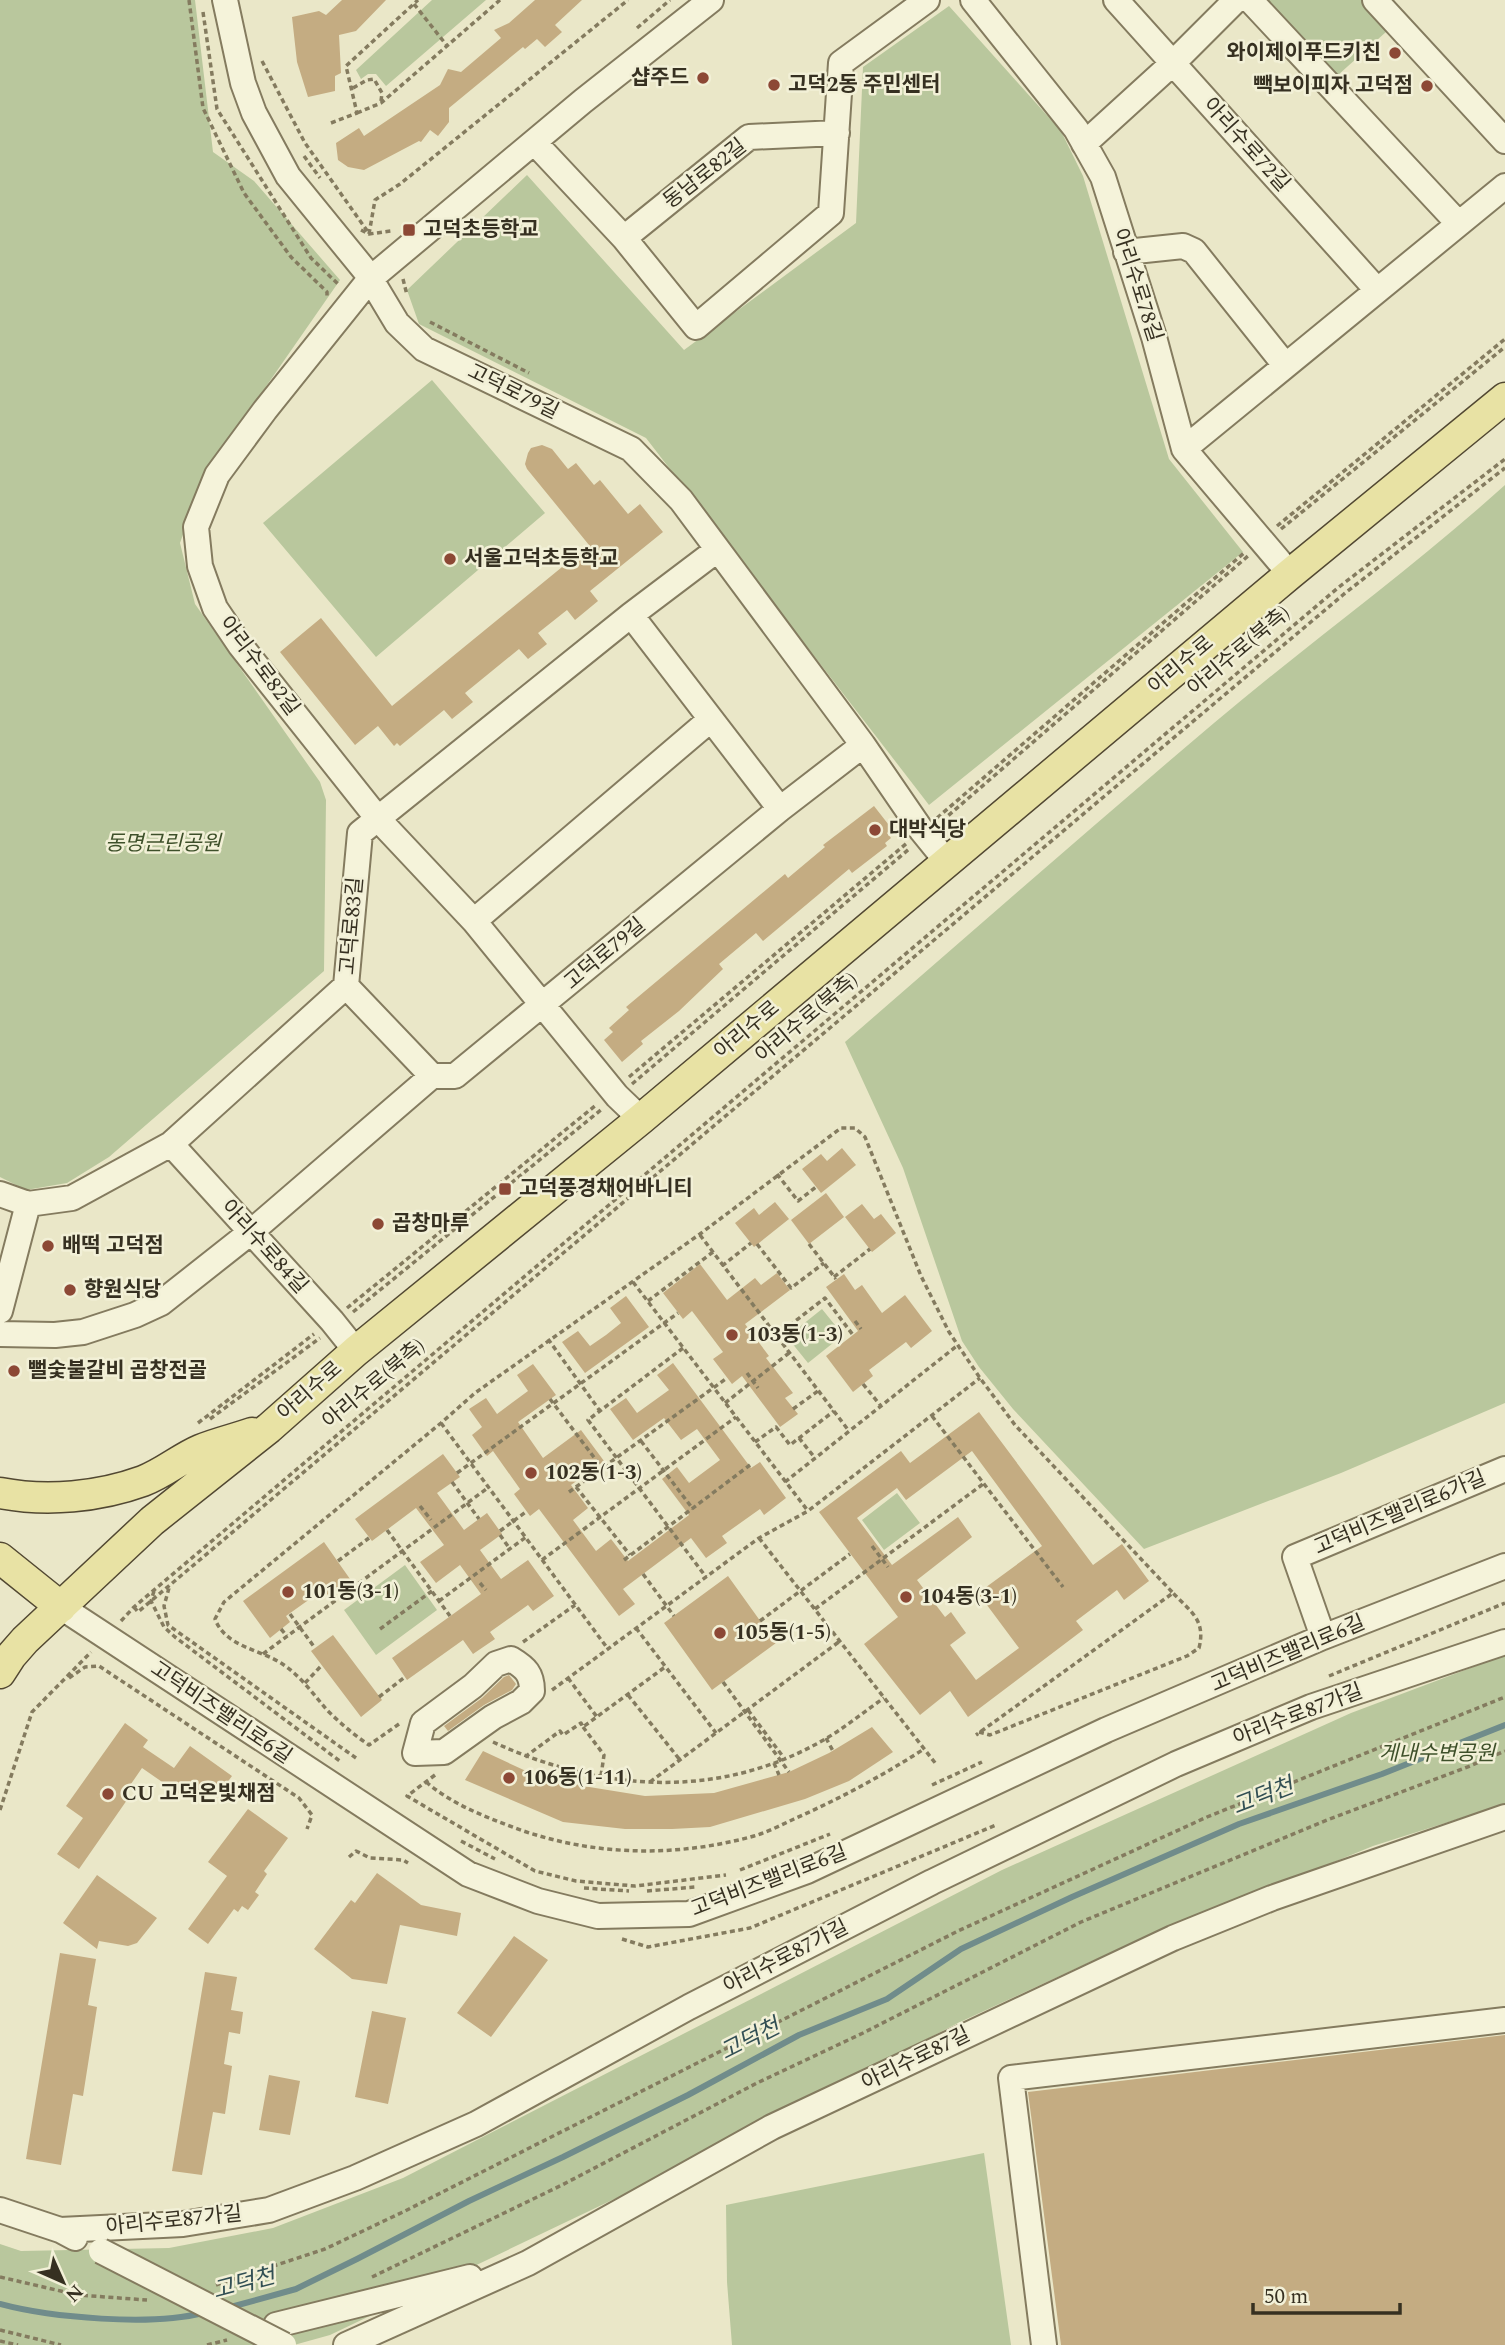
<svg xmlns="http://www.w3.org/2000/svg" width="1505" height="2345" viewBox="0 0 1505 2345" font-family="Spectral,'Noto Sans KR',serif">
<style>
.green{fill:#b9c79d}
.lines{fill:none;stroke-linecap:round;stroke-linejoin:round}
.stream{stroke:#708c8b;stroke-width:6}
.building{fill:#c4ac82;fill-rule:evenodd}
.minor-casing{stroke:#847b5f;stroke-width:28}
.major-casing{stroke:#524832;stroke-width:33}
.path{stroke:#847b5f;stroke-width:3.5;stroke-dasharray:5 3.5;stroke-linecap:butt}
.minor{stroke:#f5f3da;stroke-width:24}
.major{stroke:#e8e2a4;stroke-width:30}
.minor-bridge-casing{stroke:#847b5f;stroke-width:28;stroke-linecap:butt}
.path-bridge{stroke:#847b5f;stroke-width:3.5;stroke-dasharray:5 3.5;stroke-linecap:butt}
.minor-bridge{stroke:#f5f3da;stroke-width:24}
.poi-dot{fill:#8c4835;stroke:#f2f0d7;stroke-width:2.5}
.labels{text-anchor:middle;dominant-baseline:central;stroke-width:5;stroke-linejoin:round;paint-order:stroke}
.poi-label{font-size:21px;font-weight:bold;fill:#363021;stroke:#f2f0d7;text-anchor:start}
.street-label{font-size:21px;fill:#363021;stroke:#f2f0d7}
.park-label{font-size:21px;font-style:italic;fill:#3e502a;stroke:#f2f0d7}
.water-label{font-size:23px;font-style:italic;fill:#324f54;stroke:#f2f0d7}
</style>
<rect width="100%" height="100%" fill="#eae7c8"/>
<path class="green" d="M0 0H195L213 152 254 181 340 280 203 477 180 543 195 604 320 782 326 800 324 971 109 1157 67 1183 26 1190 0 1177Z
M432 0H486L386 86 376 74H368L361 79 356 70Z
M1250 0H1375L1396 23 1328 84Z
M949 6 1061 131 1083 176 1169 459 1243 552 929 805 646 438 419 324 407 290 527 175 684 350 856 223 863 67Z
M432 380 545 513 376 657 263 523Z
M1505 485V1403L1341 1473 1144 1549 1013 1409 979 1367 962 1341 903 1168 845 1042C968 935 1090 828 1214 723 1310 642 1412 569 1505 485Z
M822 1309 843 1335 808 1363 787 1337Z
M897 1493 920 1523 884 1550 862 1520Z
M405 1565 437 1610 376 1655 344 1610Z
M1505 1655V1804L1373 1846 1092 1961 958 2023 652 2181 330 2335 294 2345H0V2244L21 2251 169 2248 273 2228 403 2178 1002 1870 1351 1713Z
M984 2153 1011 2345H732L727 2282 726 2205Z"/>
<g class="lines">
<path class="stream" d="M0 2304C52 2318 151 2326 203 2313
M227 2308 296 2289 357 2259 469 2201 563 2157 688 2095 799 2035 887 1999 961 1949 1072 1897 1239 1824 1382 1774 1505 1725"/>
</g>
<path class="building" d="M342 0H386L356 31 339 35 341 73 335 76V91L308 97 297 62 292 17 319 11 326 15Z
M535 0H582L555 25 562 32 545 47 537 39 525 49 523 47 449 108V122L438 136 430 130 421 142 419 141 364 170 348 167 338 160 336 143 359 128 364 136 440 85 448 69 461 72 501 38 494 30 509 23Z
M542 445 552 449 568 469 576 463 594 485 600 480 628 514 640 504 663 532 590 591 598 601 575 620 567 610 538 633 547 644 528 659 519 649 465 693 473 702 452 719 444 710 400 746 397 743 394 746 378 726 355 745 280 652 321 618 392 706 589 545 527 469 525 464 528 453 531 448Z
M874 806 892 829 887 833 891 838 885 843 887 846 852 873 849 869 763 941 756 933 719 964 723 969 679 1011 641 1041 643 1044 622 1062 604 1040 613 1032 609 1028 629 1010 626 1007 785 874 788 878 825 847 823 845Z
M842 1148 856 1165 821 1193 802 1169 821 1154 827 1161Z
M826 1193 844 1217 809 1244 791 1220Z
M775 1202 789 1219 754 1247 735 1223 754 1208 759 1215Z
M862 1204 874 1219 881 1214 896 1233 872 1252 845 1217Z
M700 1264 727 1300 755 1278 761 1285 777 1273 790 1290 745 1324 769 1356 766 1358 793 1393 785 1398 798 1414 780 1427 742 1376 732 1384 713 1359 723 1352 692 1311 683 1319 663 1293Z
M844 1274 855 1290 862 1285 882 1313 905 1295 932 1331 911 1348 906 1342 869 1370 873 1376 853 1392 826 1356 858 1331 826 1287Z
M626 1296 649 1327 585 1373 562 1342 578 1331 590 1346 606 1335 621 1323 610 1308Z
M673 1363 751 1468 760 1462 786 1498 764 1515 760 1509 722 1536 727 1543 706 1558 691 1538 623 1589 635 1604 619 1616 539 1509 530 1516 514 1494 520 1489 493 1451 487 1456 472 1435 482 1427 469 1409 486 1398 497 1414 513 1402 528 1391 517 1375 533 1364 556 1395 518 1422 543 1458 581 1430 604 1461 571 1485 588 1508 573 1520 596 1551 611 1539 628 1561 689 1515 662 1479 677 1467 689 1483 720 1460 697 1429 681 1440 664 1418 633 1440 610 1409 626 1398 637 1413 669 1390 657 1375Z
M979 1412 1093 1565 1122 1544 1149 1581 1124 1600 1117 1590 1076 1621 1083 1630 968 1717 950 1691 920 1715 864 1644 898 1617 819 1512 901 1451 910 1463ZM972 1451 1042 1546 978 1593 1019 1648 976 1680 950 1645 966 1633 951 1612 945 1617 917 1580 972 1537 958 1517 892 1565 857 1518 897 1488 906 1500Z
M443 1454 460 1477 437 1493 464 1530 487 1513 502 1534 480 1550 501 1579 528 1560 554 1596 533 1611 528 1605 490 1632 495 1639 473 1654 463 1640 407 1680 392 1658 481 1594 460 1565 436 1583 420 1562 444 1545 416 1508 372 1541 355 1519Z
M324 1542 350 1579 328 1595 324 1589 286 1616 290 1622 270 1638 243 1601Z
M728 1576 776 1643 712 1690 664 1623Z
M333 1635 382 1700 361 1717 311 1651Z
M509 1675 516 1684 512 1690 484 1705 448 1731 444 1726 482 1698 504 1677Z
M125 1723 148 1740 143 1747 174 1768 190 1746 232 1776 212 1803 187 1785 181 1795 142 1768 122 1797 127 1800 79 1869 57 1854 83 1818 66 1806Z
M872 1727 893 1752 849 1781 805 1799 710 1827 672 1829H625L563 1822 465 1780 483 1751 526 1771 583 1786 645 1796 714 1793 789 1772 829 1753Z
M248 1809 288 1838 264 1871 267 1874 255 1892 259 1895 248 1910 242 1906 238 1912 234 1909 208 1944 188 1929 227 1876 208 1862Z
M377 1873 421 1905 461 1913 457 1936 400 1925 387 1984 352 1979 314 1949 351 1900 355 1903Z
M97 1875 157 1918 137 1943 128 1946 99 1941 97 1949 63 1923Z
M514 1936 548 1960 491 2037 457 2013Z
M60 1953 96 1959 88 2005 97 2007 83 2096 73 2094 61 2165 26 2159Z
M205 1972 237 1977 231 2010 243 2012 240 2034 229 2032 224 2064 232 2066 225 2114 213 2112 202 2175 172 2171Z
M372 2011 406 2018 388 2104 355 2097Z
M1505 2035V2345H1061L1028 2092Z
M269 2075 300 2081 290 2135 259 2130Z"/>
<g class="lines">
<g class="minor-casing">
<path id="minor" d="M225 0 243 83 254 113 288 176 367 273 397 323 424 349 631 449 681 500 863 745 922 831 948 863
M973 0 1076 129 1103 177 1154 337 1184 449 1290 574
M1116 0 1377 290
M1250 0 1458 223
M1375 0 1505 141
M534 142 624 238 696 327 831 213 841 63 927 0
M1084 144 1173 63 1236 0
M624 238 749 137 837 133
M1126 252 1183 246 1194 251 1285 365
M1184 449 1505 186
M631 615 780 809
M474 921 710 720
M346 986 432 1076
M641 1119 617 1096 474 921 379 820 240 645 215 608 200 566 196 527 217 475 265 410 370 279 583 101 711 0
M171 1144 332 1321 356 1351
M0 1194 28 1204 72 1198 171 1144 346 986 360 833 631 615 717 550
M0 1311 28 1204
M0 1334 55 1335 83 1332 135 1315 161 1303 251 1232 432 1076H455L780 809 863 745
M61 1607 468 1874 538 1901 598 1916 689 1914 807 1871 1106 1730 1323 1637 1505 1566
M1323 1637 1295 1557 1505 1469
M511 1659C526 1668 532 1674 532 1691L521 1702 493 1717 444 1752 415 1753 423 1723 473 1686 496 1664Z
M0 2210 60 2230 75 2238
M60 2230 183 2224 269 2210 355 2178 476 2124 689 2007 932 1882 1176 1764 1311 1707 1505 1642
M276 2325 470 2277
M346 2345 528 2263 772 2127 1173 1938 1272 1898 1505 1817
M1044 2345 1011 2078 1505 2020"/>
</g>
<g class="major-casing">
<path id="major" d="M0 1493C47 1502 99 1497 143 1481 164 1473 181 1458 200 1450 217 1443 235 1439 252 1433
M0 1558 61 1607
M0 1673 11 1656 25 1640 152 1521 269 1428 356 1351 641 1119 1290 574 1505 398"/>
</g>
<path class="path" d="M189 0 203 108 244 193 291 257 327 292V297
M414 4 448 47
M203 12 217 109 311 258 338 284
M637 28 670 0
M262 61 305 143 368 232
M353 88 367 80 374 79 382 93 381 101
M357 113 381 103 500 0
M331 123 357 113 346 66 418 0
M304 156 320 178
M361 230 369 234 391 231
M369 234 375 200 400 184 628 0
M403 279 407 295
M430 322 529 373
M1277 526 1505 339
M1281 529 1505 347
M937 818 1244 553
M942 821 1248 556
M629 1077 907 843
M632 1084 909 849
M777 1174 798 1201 816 1187
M700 1235 849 1431
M757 1244 791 1288 824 1263
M809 1244 836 1279
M722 1266 751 1243
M834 1277 870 1249
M633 1282 808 1511
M648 1301 713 1252
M347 1308 596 1105
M353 1312 602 1109
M855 1321 861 1329
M776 1336 825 1298 853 1335
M548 1339 600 1411
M683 1348 588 1420 706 1577
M863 1384 881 1406
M550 1399 602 1468
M725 1403 789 1353
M793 1409 818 1391
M932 1416 1063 1587
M210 1419 320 1338
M198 1423 314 1334
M441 1423 608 1649
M799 1438 815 1458
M755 1442 776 1427 790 1445 834 1411
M452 1482 479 1519
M785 1482 958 1345
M420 1506 431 1520
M387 1530 450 1616
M500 1535 510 1549
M759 1538 936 1764
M542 1560 736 1417
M338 1561 369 1538
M480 1583 486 1590
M169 1588 164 1606 168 1625 356 1758
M154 1591 151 1601 164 1627 175 1637 341 1762
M439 1601 526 1537
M134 1607 138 1612 151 1601 1344 594 1505 468
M815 1609 983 1484
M121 1621 134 1607 1339 587 1505 459
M636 1628 716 1733
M281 1629 287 1636
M380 1629 432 1591
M523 1642 575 1605
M263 1654 489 1487
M1329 1676 1505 1603
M69 1678 85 1667 99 1666 299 1798 312 1815 307 1829
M568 1678 597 1717
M305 1683 322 1665
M552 1690 759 1538 808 1511 980 1378
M628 1695 680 1760
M379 1697 405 1677
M748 1710 784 1758
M399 1724 369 1745C354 1735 340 1723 327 1710 313 1694 300 1675 281 1663 258 1649 225 1646 215 1619L224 1602 441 1423 475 1393 700 1234 841 1128H855L865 1137 921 1276 949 1332 980 1378 1015 1425 1173 1593 976 1735
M583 1727 604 1755 601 1776
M979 1732 990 1735 1187 1656 1199 1648C1206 1620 1191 1612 1173 1593
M826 1738 833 1751
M493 1742C602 1792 720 1801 827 1738 847 1726 865 1711 884 1698
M525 1757 560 1731 563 1735 581 1723 583 1727 665 1667
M774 1763 779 1775
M435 1775 407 1796 535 1871 576 1881 635 1886 726 1875
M426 1782C452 1804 483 1816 515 1828 592 1856 675 1858 754 1836 768 1832 781 1825 794 1819 839 1799 882 1776 924 1749
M650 1782 840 1641
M932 1785 982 1762
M0 1810 32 1712 91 1652
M461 1841 495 1859
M349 1857 356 1851 370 1858 403 1860 408 1863
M740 1870 830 1834
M584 1888 629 1891
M647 1891 695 1887
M622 1939 648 1947 750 1928 996 1825
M0 2277 78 2295 147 2300
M372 2277 562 2185 757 2083 863 2033 1081 1922 1327 1820 1470 1766 1505 1751
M216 2285 325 2249 405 2211 958 1931 1207 1817 1505 1697
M0 2330 61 2345
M0 2341 18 2345
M207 2345 227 2340"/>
<use href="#minor" class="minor"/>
<use href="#major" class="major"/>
<g class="minor-bridge-casing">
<path id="minor-bridge" d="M101 2251 284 2345"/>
</g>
<path class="path-bridge" d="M747 1373 758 1388
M641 1441 693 1509
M457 1473 678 1313
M576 1487 630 1555
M569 1492 727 1378
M500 1531 527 1511
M872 1546 888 1567
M624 1560 750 1465
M643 1574 674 1616
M290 1614 315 1648
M760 1621 850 1554
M723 1682 789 1772"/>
<use href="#minor-bridge" class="minor-bridge"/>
</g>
<g class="poi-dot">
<circle cx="1395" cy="53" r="7"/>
<circle cx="703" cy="78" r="7"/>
<circle cx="774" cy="85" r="7"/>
<circle cx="1427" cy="86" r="7"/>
<rect x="402" y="223" width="14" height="14" rx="3.5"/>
<circle cx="450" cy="559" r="7"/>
<circle cx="875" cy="830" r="7"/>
<rect x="498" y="1182" width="14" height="14" rx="3.5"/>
<circle cx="378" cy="1224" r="7"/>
<circle cx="48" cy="1246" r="7"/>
<circle cx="70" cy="1290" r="7"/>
<circle cx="732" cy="1335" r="7"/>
<circle cx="14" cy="1371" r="7"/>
<circle cx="531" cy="1473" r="7"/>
<circle cx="288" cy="1592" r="7"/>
<circle cx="906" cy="1597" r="7"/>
<circle cx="720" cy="1633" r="7"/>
<circle cx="509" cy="1778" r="7"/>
<circle cx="108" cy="1794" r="7"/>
</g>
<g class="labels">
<g class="poi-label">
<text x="1381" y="53" text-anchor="end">와이제이푸드키친</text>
<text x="689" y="78" text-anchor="end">샵주드</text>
<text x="788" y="85">고덕2동 주민센터</text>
<text x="1413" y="86" text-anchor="end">빽보이피자 고덕점</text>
<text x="423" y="230">고덕초등학교</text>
<text x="464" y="559">서울고덕초등학교</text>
<text x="889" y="830">대박식당</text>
<text x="519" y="1189">고덕풍경채어바니티</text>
<text x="392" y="1224">곱창마루</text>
<text x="62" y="1246">배떡 고덕점</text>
<text x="84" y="1290">향원식당</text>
<text x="746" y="1335">103동(1-3)</text>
<text x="28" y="1371">뻘숯불갈비 곱창전골</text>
<text x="545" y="1473">102동(1-3)</text>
<text x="302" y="1592">101동(3-1)</text>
<text x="920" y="1597">104동(3-1)</text>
<text x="734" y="1633">105동(1-5)</text>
<text x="523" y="1778">106동(1-11)</text>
<text x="122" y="1794">CU 고덕온빛채점</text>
</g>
<g class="street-label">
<text transform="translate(1246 145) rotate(48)">아리수로72길</text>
<text transform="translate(705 174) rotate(-38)">동남로82길</text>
<text transform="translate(1137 285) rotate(72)">아리수로78길</text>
<text transform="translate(513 392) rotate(26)">고덕로79길</text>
<text transform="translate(1239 651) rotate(-40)">아리수로(북측)</text>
<text transform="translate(1181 665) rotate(-40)">아리수로</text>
<text transform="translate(259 666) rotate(53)">아리수로82길</text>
<text transform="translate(352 926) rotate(-85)">고덕로83길</text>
<text transform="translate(605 954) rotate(-40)">고덕로79길</text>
<text transform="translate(807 1018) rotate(-40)">아리수로(북측)</text>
<text transform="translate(747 1030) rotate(-40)">아리수로</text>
<text transform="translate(264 1247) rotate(48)">아리수로84길</text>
<text transform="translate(374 1384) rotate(-40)">아리수로(북측)</text>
<text transform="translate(310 1391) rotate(-41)">아리수로</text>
<text transform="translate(1400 1513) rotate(-23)">고덕비즈밸리로6가길</text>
<text transform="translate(1288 1654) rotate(-23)">고덕비즈밸리로6길</text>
<text transform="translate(221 1713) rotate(34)">고덕비즈밸리로6길</text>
<text transform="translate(1298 1715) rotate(-21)">아리수로87가길</text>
<text transform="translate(769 1881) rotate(-21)">고덕비즈밸리로6길</text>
<text transform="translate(786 1957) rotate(-27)">아리수로87가길</text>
<text transform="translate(916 2059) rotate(-26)">아리수로87길</text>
<text transform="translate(174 2221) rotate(-6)">아리수로87가길</text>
</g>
<g class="park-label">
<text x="163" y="844">동명근린공원</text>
<text x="1437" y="1754">게내수변공원</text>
</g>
<g class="water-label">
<text transform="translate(1263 1797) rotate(-21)">고덕천</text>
<text transform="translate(750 2040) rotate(-27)">고덕천</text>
<text transform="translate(244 2284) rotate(-15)">고덕천</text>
</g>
</g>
<g transform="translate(63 2282) rotate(135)" stroke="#f2f0d7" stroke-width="5" paint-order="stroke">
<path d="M0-5L12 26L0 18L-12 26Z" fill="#363021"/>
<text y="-10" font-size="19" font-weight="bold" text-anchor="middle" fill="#363021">N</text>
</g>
<path d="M1253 2303v10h147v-10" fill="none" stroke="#363021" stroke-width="3.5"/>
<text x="1264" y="2303" font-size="21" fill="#363021" stroke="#f2f0d7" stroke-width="5" paint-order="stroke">50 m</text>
</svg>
